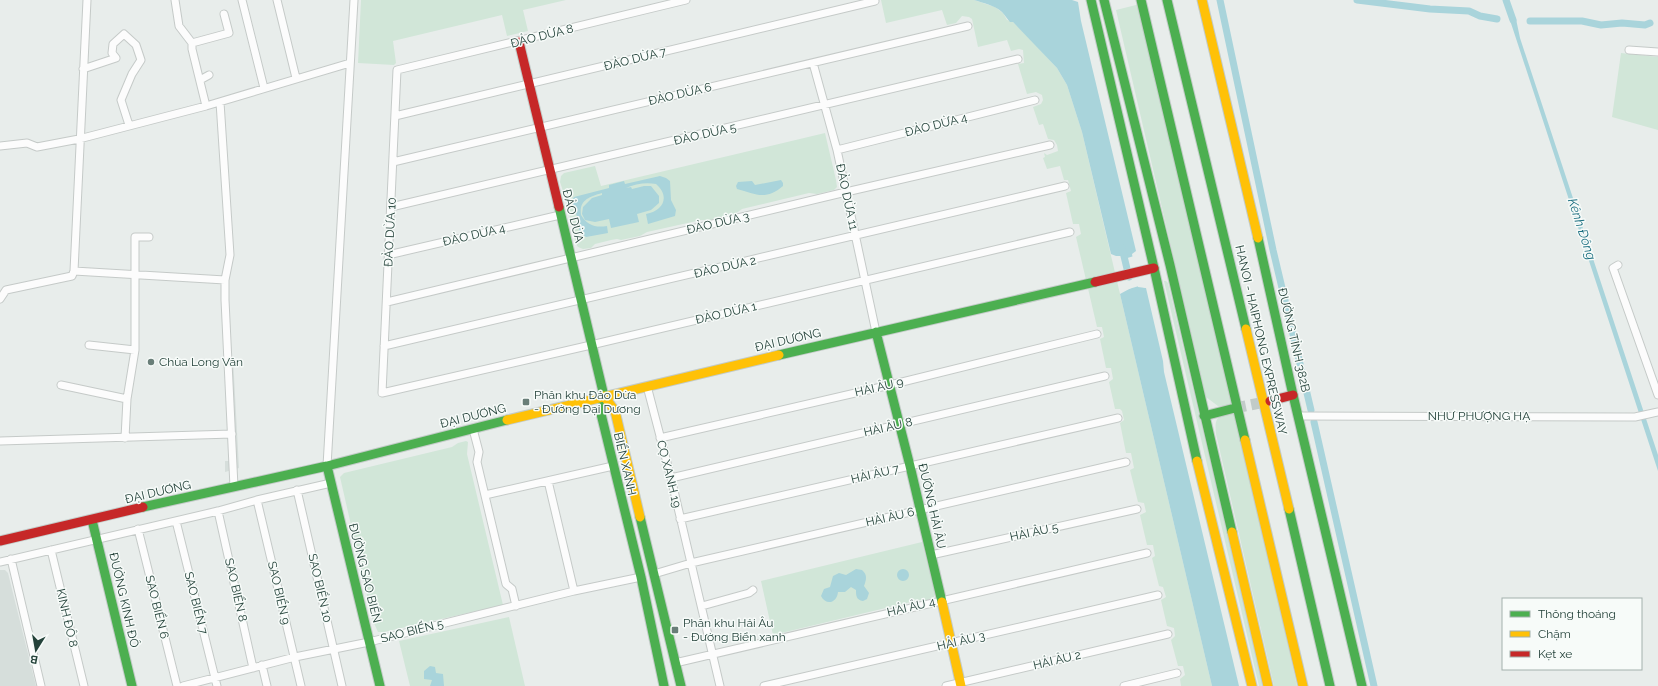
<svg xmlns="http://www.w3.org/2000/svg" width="1658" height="686" viewBox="0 0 1658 686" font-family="Raleway,sans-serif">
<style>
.built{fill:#d6dedb}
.green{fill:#d1e6d8}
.water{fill:#a9d4db}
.pier{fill:#e8edeb}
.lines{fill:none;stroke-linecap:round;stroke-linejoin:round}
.canal{stroke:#a9d4db;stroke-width:7}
.primary-tunnel{stroke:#c1cbc8;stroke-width:11;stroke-dasharray:11 5.5;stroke-linecap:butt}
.street-casing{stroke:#c5cac8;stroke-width:9}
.fast-casing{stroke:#c3cbc8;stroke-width:11}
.slow-casing{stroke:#c3cbc8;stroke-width:11}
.jam-casing{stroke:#c3cbc8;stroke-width:11}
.street{stroke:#fcfcfc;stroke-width:7}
.fast{stroke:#4caf50;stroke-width:9}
.slow{stroke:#ffc107;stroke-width:9}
.jam{stroke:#c62828;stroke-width:9}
.poi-dot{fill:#697e78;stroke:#f7fbf9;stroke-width:1.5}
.labels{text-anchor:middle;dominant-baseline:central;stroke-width:3;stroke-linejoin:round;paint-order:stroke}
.street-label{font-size:12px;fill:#24423a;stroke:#f7fbf9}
.poi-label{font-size:12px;fill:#24423a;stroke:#f7fbf9;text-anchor:start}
.water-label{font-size:13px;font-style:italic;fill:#1c6f80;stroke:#f7fbf9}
</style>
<rect width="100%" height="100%" fill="#e8edeb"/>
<path class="built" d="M228 357 233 358 239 468 225 472V461H231Z
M0 570H5L8 573 36 686H0Z"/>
<path class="green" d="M361 0H566L523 10 528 31 507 36 502 15 393 41 396 63 394 65 358 63Z
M881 0H974L995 7 1003 13 1007 20 1013 22 1028 37 1057 68 1067 85 1082 132 1212 686H1181L1180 679 1185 675 1183 666H1178L1171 640 1175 636 1174 628 1167 626 1161 600 1166 597 1163 587 1159 586 1152 558 1155 556 1153 545H1147L1140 515 1146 512 1144 503 1138 502 1130 470 1134 468 1131 453H1126L1120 423 1124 420 1122 411 1120 409H1115L1109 382 1113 379 1111 368H1106L1100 339 1104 337 1102 327H1097L1076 237 1081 234 1079 224H1073L1066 193 1071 191 1068 180H1064L1060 166 1047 169 1043 158 1045 157 1044 153 1047 155 1058 151 1057 145 1054 140 1048 139 1043 124 1039 125 1033 107 1041 104 1043 100 1042 95 1036 92 1027 94 1018 64 1024 63 1023 50 1019 49 1011 51 1007 40 978 47 972 19 969 17 962 16 956 23 947 25 942 10 886 23Z
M1140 4 1234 406H1218L1206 397 1116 10Z
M1621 53 1658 57V130L1612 117Z
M825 133 836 180 837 187 834 190 817 194 809 193 742 209C733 217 713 221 701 220L647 232 640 236 621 240 617 239 611 240 595 244 591 248 583 249 578 247 576 244 566 200 560 182 561 176 564 173 595 166 601 186Z
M1164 281H1166L1168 283 1263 686H1259Z
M1236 411 1297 686H1274L1216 434C1214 415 1219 416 1236 411Z
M466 441 468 442 467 454 503 605 384 632H378L373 621 340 477 344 473 452 447 458 443Z
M922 542 935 594 934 597 925 601 919 600 773 635 761 581Z
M509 617 525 686H410L399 641Z"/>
<path class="water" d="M974 0H1072L1078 2 1081 21 1136 251 1132 254 1138 287 1146 288 1163 361 1164 372 1239 686H1212L1120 294 1131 288 1126 256H1116L1111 254 1082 132 1067 85 1057 68 1013 22H1010C1007 19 1005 15 1002 12 994 5 983 3 974 0Z
M1507 11 1512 12 1516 19 1520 38 1658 455V471Z
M660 176 666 178 670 181 671 200 676 210 675 216 648 224 646 214C664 211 670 196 656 184 646 182 635 184 626 188L631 187 632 189 644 186H651L659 196V203L651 210 637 214 639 222 611 228 609 219 595 222 585 220 582 214 583 207 592 198 602 195V193C589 197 579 200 581 215 587 225 595 228 607 226L608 233 586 237 582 234H580L577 216 571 202 574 197 609 188V185L624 181 625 184Z
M781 180 783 183V186C766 201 755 194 737 189L736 186 738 182 752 181 755 185Z
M897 575a6 6 0 1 1 12 0a6 6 0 1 1-12 0Z
M856 569 862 570C868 575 866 580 864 586L869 593 867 599 863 601C856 600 856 595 856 590L851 587 845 592H838C837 603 826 606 821 596L824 589 830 587 833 576 839 573 846 575Z
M430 666 435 667 436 673 443 674 444 686H430L432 680 424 679V671Z"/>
<path class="pier" d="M1134 256 1140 285H1145L1146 288 1139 286 1122 291 1129 287 1124 259Z"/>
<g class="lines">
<path class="canal" d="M1220 0 1273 250 1311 410
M1357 0 1430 9 1469 11 1480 16 1497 19
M1506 0 1513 20
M1530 21H1582L1601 25 1622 23 1645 25 1650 23
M1122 248 1129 277
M1314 422 1374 686"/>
<path class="primary-tunnel" d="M1235 408 1270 401"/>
<g class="street-casing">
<path id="street" d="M175 0 179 26 192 43
M242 0 264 88
M277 0 296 78
M686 0 397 70 382 393 591 345 1070 232
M1629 50 1658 52
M813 63 837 150 876 332
M83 69 116 58 112 53 113 44 124 34 136 45 141 60 132 74 121 100 129 125
M200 80 209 75
M220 102 230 255 225 280V300L234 487
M206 106 192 49V43L229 33 224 14
M395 116 875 1
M0 146 27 143 37 147 79 139 206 106 350 63
M837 150 1035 100
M393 162 968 26
M391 207 1018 59
M388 255 560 215
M1618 265 1613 268 1658 395
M74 271 225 280
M0 299 6 290 72 276 74 271 87 0
M387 302 846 192 1050 145
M89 345 135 350
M384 346 1065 186
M61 385 127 399
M647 386 671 478 720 686
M1299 416 1635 417 1658 412
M473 429 479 452 477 462 506 584 512 589 516 606
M125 438 127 399 135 350V237H149
M660 438 890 385 1097 334
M0 441 232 434
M327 466 354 0
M671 478 1105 376
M548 481 574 591
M297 490 342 686
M485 495 613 466
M257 500 301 686
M218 511 253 668
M680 519 1118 418
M176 521 217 686
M138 529 177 686
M51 550 84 686
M931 555 1137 509
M11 559 41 686
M0 562 218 511 257 500 331 483
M654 574 691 563 1126 462
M702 606 749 593 753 590
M675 663 1147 553
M262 665 267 686
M183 686 295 657 369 642 574 591 641 577
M764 686 1158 595
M946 686 1168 634
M1124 686 1177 673"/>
</g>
<g class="fast-casing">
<path id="fast" d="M1091 0 1154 268 1197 461
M1104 0 1170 265 1232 532
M1141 0 1245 440
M1167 0 1246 329
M559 207 604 396 601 414 641 577 664 686
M1258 238 1293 395 1362 686
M876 332 910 466 942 602
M779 355 1095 282
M1204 416 1235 408
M327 466 380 686
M143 507 327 466 507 420
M1289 509 1330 686
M640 517 681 686
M92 520 132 686"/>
</g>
<g class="slow-casing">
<path id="slow" d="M1202 0 1258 238
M1246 329 1289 509
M604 396 615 411 640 517
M507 420 779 355
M1245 440 1303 686
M1197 461 1252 686
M1232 532 1268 686
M942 602 961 686"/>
</g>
<g class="jam-casing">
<path id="jam" d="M519 42 559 207
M1095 282 1154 268
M1270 401 1293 395
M0 541 143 507"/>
</g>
<use href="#street" class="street"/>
<use href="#fast" class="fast"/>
<use href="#slow" class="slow"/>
<use href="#jam" class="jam"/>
</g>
<g class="poi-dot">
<circle cx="151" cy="362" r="4"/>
<rect x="522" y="398" width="8" height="8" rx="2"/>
<rect x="671" y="626" width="8" height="8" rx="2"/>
</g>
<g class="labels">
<g class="street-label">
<text transform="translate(542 36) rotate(-14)">ĐẢO DỪA 8</text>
<text transform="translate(635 59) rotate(-14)">ĐẢO DỪA 7</text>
<text transform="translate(680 94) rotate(-13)">ĐẢO DỪA 6</text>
<text transform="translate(936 125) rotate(-14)">ĐẢO DỪA 4</text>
<text transform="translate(705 134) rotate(-13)">ĐẢO DỪA 5</text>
<text transform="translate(847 197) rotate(78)">ĐẢO DỪA 11</text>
<text transform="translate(573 216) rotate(76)">ĐẢO DỪA</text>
<text transform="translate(718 223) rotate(-13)">ĐẢO DỪA 3</text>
<text transform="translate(390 232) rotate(-87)">ĐẢO DỪA 10</text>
<text transform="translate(474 235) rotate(-13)">ĐẢO DỪA 4</text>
<text transform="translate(725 267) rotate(-13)">ĐẢO DỪA 2</text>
<text transform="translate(726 313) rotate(-13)">ĐẢO DỪA 1</text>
<text transform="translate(788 340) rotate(-13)">ĐẠI DƯƠNG</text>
<text transform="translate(1261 340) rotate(77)">HANOI - HAIPHONG EXPRESSWAY</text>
<text transform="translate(1294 340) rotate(77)">ĐƯỜNG TỈNH 382B</text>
<text transform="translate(879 387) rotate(-13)">HẢI ÂU 9</text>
<text transform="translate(473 416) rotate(-14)">ĐẠI DƯƠNG</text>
<text x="1479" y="416">NHƯ PHƯỢNG HẠ</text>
<text transform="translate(888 427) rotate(-13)">HẢI ÂU 8</text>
<text transform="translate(625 464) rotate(77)">BIỂN XANH</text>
<text transform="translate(669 474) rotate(76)">CỌ XANH 19</text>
<text transform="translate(875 474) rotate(-13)">HẢI ÂU 7</text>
<text transform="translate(158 492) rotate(-13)">ĐẠI DƯƠNG</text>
<text transform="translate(932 506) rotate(77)">ĐƯỜNG HẢI ÂU</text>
<text transform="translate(890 517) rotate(-13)">HẢI ÂU 6</text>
<text transform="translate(1034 532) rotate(-12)">HẢI ÂU 5</text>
<text transform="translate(365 573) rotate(76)">ĐƯỜNG SAO BIỂN</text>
<text transform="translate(320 588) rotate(77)">SAO BIỂN 10</text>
<text transform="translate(236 590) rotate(77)">SAO BIỂN 8</text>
<text transform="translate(279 593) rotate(77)">SAO BIỂN 9</text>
<text transform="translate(124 600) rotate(77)">ĐƯỜNG KINH ĐÔ</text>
<text transform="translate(196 603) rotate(76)">SAO BIỂN 7</text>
<text transform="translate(157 607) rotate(76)">SAO BIỂN 6</text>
<text transform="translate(911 607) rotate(-13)">HẢI ÂU 4</text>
<text transform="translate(67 618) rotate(77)">KINH ĐÔ 8</text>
<text transform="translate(412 631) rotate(-14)">SAO BIỂN 5</text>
<text transform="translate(961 641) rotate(-13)">HẢI ÂU 3</text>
<text transform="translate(1057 660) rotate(-13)">HẢI ÂU 2</text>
</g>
<g class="poi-label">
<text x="159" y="362">Chùa Long Vân</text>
<text x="534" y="395">Phân khu Đảo Dừa<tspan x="534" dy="14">- Đường Đại Dương</tspan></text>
<text x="683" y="623">Phân khu Hải Âu<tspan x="683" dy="14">- Đường Biển xanh</tspan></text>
</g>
<g class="water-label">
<text transform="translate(1582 229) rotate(72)">Kênh Đông</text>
</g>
</g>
<rect x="1502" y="598" width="140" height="72" fill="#f7fbf9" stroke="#a3b1ad"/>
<rect x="1510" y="611" width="20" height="6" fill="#4caf50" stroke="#a3b1ad"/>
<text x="1538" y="618" font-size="12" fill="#24423a">Thông thoáng</text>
<rect x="1510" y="631" width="20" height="6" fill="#ffc107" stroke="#a3b1ad"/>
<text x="1538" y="638" font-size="12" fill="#24423a">Chậm</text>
<rect x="1510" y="651" width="20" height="6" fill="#c62828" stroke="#a3b1ad"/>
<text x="1538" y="658" font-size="12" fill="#24423a">Kẹt xe</text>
<g transform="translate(36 650) rotate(191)" stroke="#f7fbf9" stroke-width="3" paint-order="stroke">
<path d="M0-3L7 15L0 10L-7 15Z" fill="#24423a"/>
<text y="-6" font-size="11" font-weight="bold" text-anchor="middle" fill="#24423a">B</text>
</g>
</svg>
